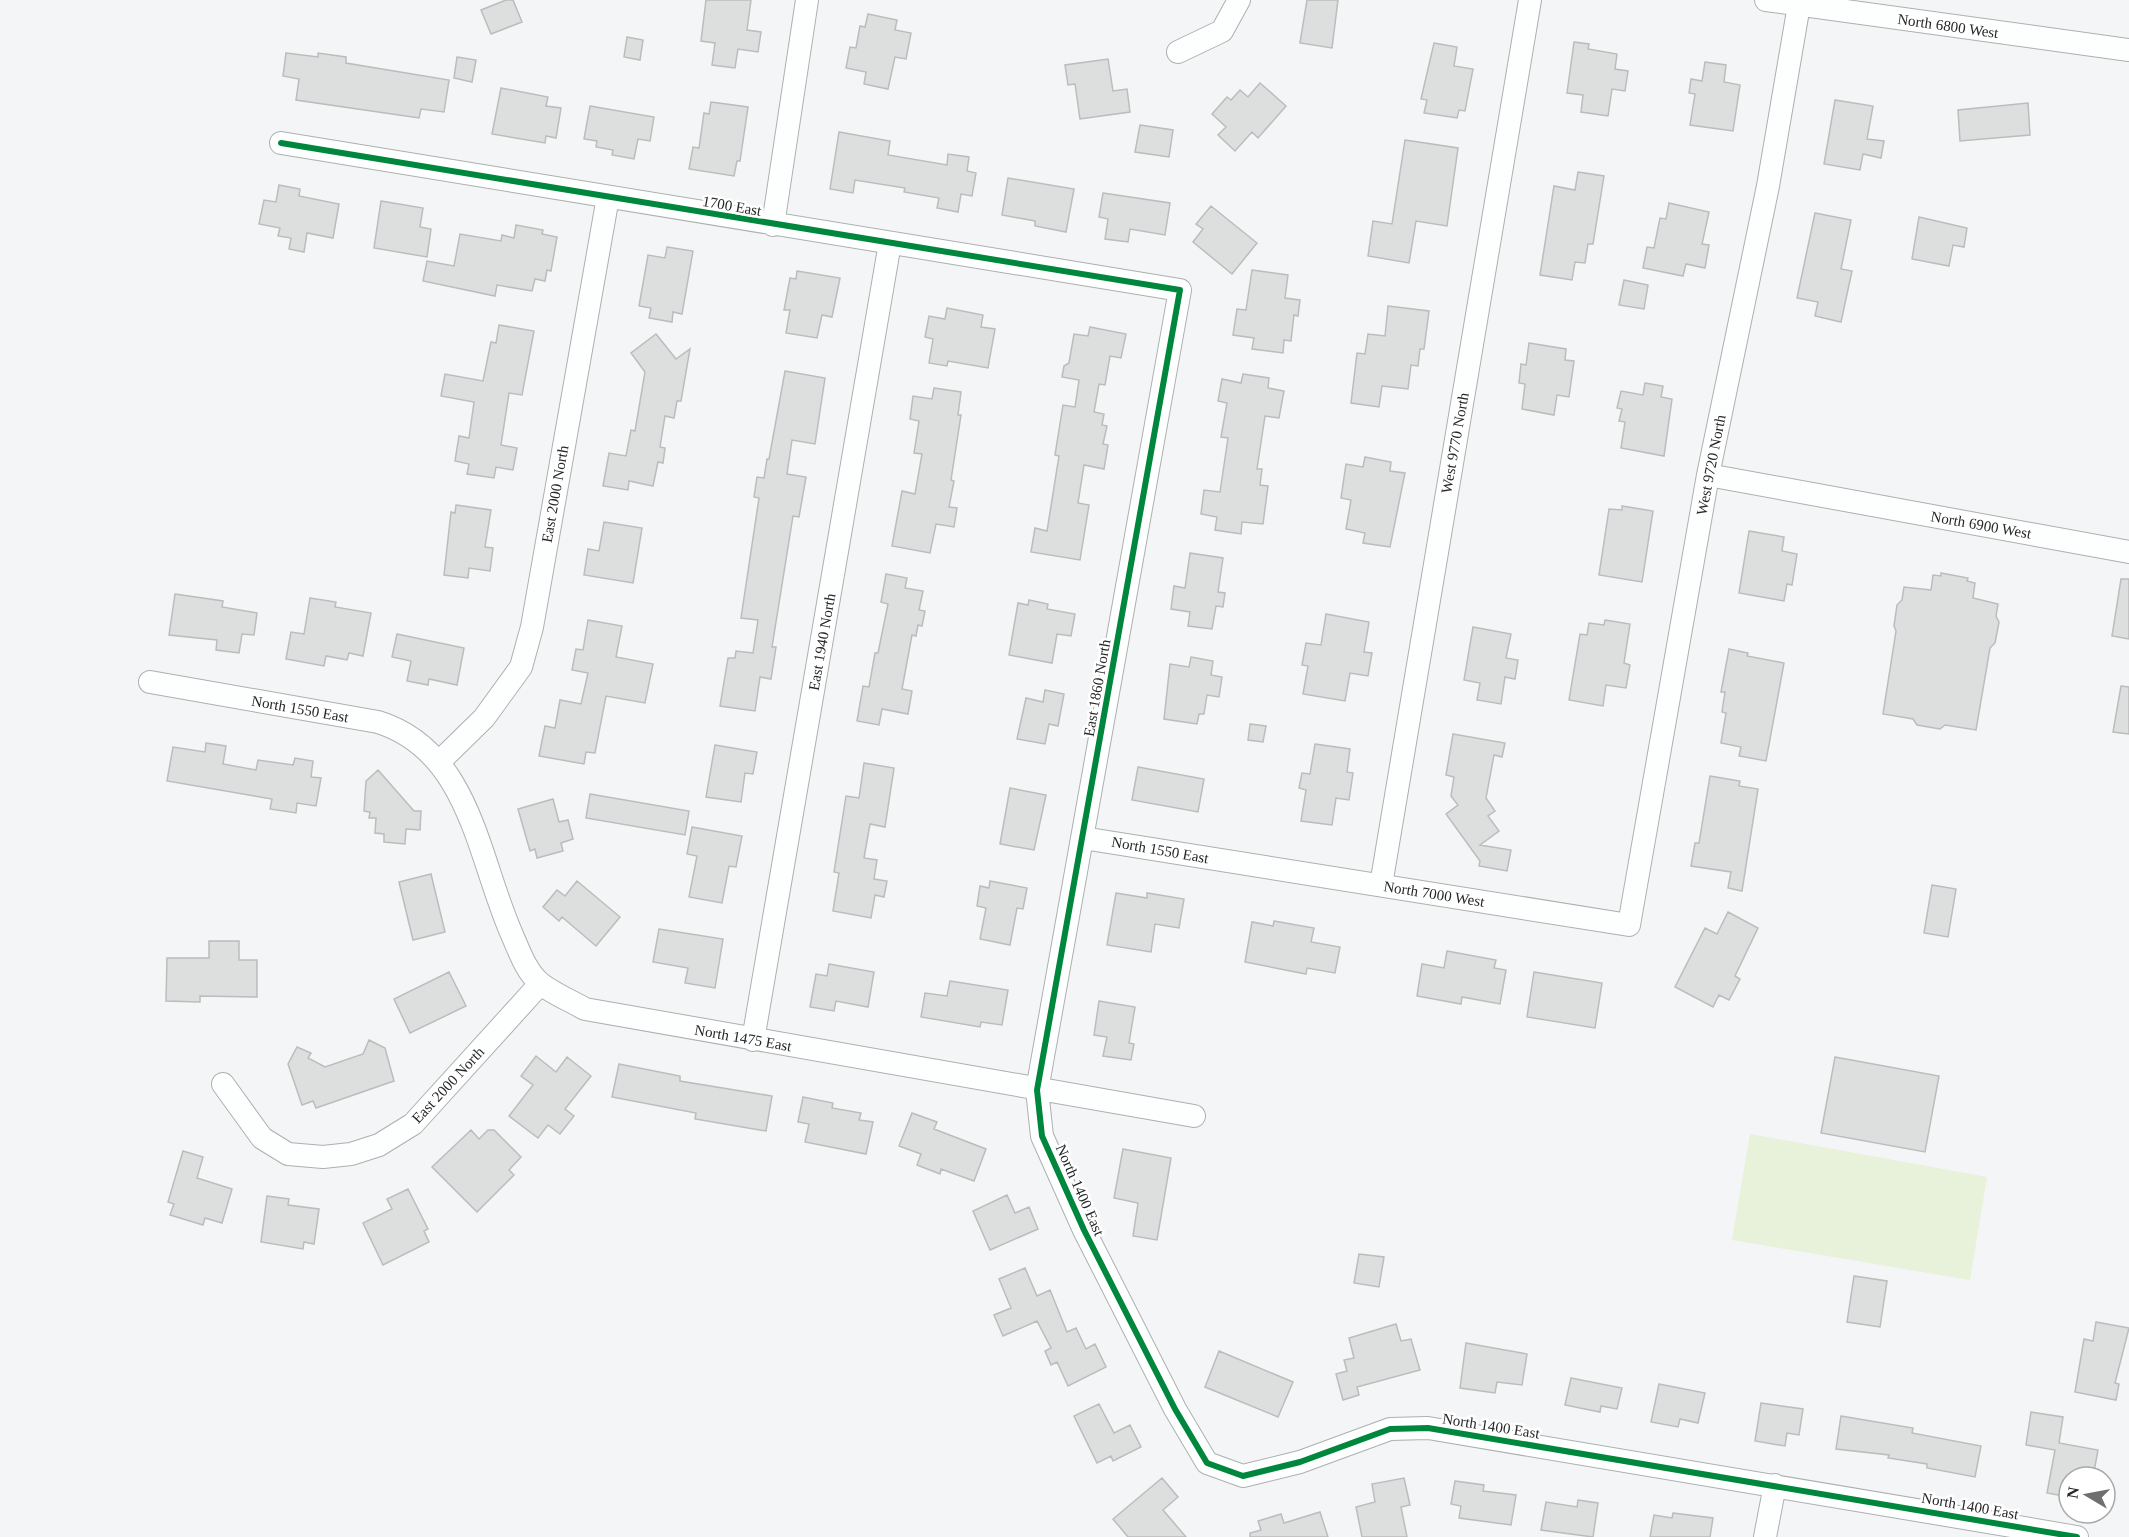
<svg xmlns="http://www.w3.org/2000/svg" width="2129" height="1537" viewBox="0 0 2129 1537" font-family="Georgia,serif">
<style>
.green{fill:#e8f1d9}
.building{fill:#dddede;stroke:#bcbcbd;stroke-width:1.5}
.lines{fill:none;stroke-linecap:round;stroke-linejoin:round}
.minor-casing{stroke:#aeafb0;stroke-width:24}
.minor{stroke:#fdfefe;stroke-width:22}
.cycleway-casing{stroke:#fff;stroke-width:10}
.cycleway{stroke:#00873e;stroke-width:6}
.labels{text-anchor:middle;dominant-baseline:central;stroke-width:5;stroke-linejoin:round;paint-order:stroke}
.street-label{font-size:15px;fill:#272728;stroke:#fff}
</style>
<rect width="100%" height="100%" fill="#f4f5f6"/>
<path class="green" d="M1750 1134 1987 1177 1970 1280 1732 1240Z"/>
<path class="building" d="M506 0H513L522 22 491 34 481 10Z
M706 0H751L747 30 761 32 758 52 738 49 735 68 712 65 715 43 701 41Z
M1307 0H1338L1332 48 1300 43Z
M868 14 897 20 895 30 911 33 906 59 895 57 888 89 864 84 866 72 846 68 850 47 856 48 860 26 865 27Z
M627 37 643 40 640 60 624 57Z
M1574 42 1589 44 1588 49 1617 54 1615 69 1628 71 1625 91 1612 89 1608 116 1581 112 1583 95 1567 93Z
M1434 43 1457 47 1454 66 1473 69 1465 111 1459 110 1457 118 1424 113 1427 100 1421 99Z
M286 53 318 57V53L346 57V63L449 80 444 112 421 109 419 118 296 100 299 79 283 76Z
M457 57 476 60 472 82 454 78Z
M1108 59 1113 91 1127 89 1130 112 1080 119 1075 84 1068 85 1065 65Z
M1705 62 1726 65 1724 82 1740 85 1733 131 1690 125 1695 94 1689 93 1691 79 1702 81Z
M1260 83 1286 106 1258 138 1252 132 1235 151 1218 135 1226 127 1212 114 1227 97 1231 100 1240 90 1248 97Z
M501 88 548 97 546 106 561 108 556 138 546 136 545 143 492 134Z
M1835 100 1873 106 1867 139 1884 141 1881 158 1863 154 1860 170 1824 164Z
M711 102 748 107 740 161H737L734 176 689 169 693 147 699 148 704 113 709 114Z
M2028 103 2030 135 1960 141 1958 110Z
M590 106 654 117 650 141 638 139 634 159 612 155 613 150 596 147 597 141 584 139Z
M1140 125 1173 130 1169 157 1135 152Z
M839 132 890 141 888 155 947 165 948 154 969 157 967 171 976 173 972 196 961 194 958 212 937 208 939 198 904 192 905 188 855 180 853 193 830 189Z
M1405 140 1458 148 1447 226 1416 221 1409 263 1368 256 1373 221 1392 224Z
M1578 172 1604 176 1593 244H1588L1585 263 1575 262 1572 280 1540 275 1554 186 1575 190Z
M1008 178 1074 189 1066 232 1035 226V221L1002 215Z
M279 185 300 189 299 196 339 204 333 238 307 233 304 252 289 249 291 238 278 236 280 228 259 224 264 200 276 202Z
M1103 193 1170 203 1165 235 1130 229 1128 242 1105 239 1108 219 1099 217Z
M381 201 423 208 420 227 431 229 427 257 374 248Z
M1669 203 1709 212 1702 244 1709 245 1705 268 1686 264 1683 276 1643 268 1647 247 1654 248 1660 218 1666 219Z
M1211 206 1257 243 1232 274 1193 242 1203 229 1196 224Z
M1815 213 1851 220 1841 269 1852 271 1841 322 1815 316 1818 302 1797 298Z
M1919 217 1967 228 1964 247 1953 245 1949 266 1912 259Z
M516 225 543 230 542 234 557 237 551 271 547 270 545 281 535 279 532 291 497 285 495 296 423 281 427 261 454 266 460 234 501 241 502 235 514 238Z
M667 247 693 251 682 314 673 312 672 322 649 318 651 308 639 306 648 255 665 258Z
M1252 270 1288 275 1285 298 1300 300 1298 316 1294 315 1291 341 1284 340 1283 353 1252 349 1254 338 1233 335 1237 309 1246 310Z
M797 271 840 278 832 317 822 315 817 338 786 333 790 310H784L790 278 796 279Z
M1624 280 1648 285 1644 309 1619 305Z
M1388 306 1429 311 1424 349H1420L1418 366 1411 365 1408 389 1382 386 1379 407 1351 403 1357 353 1365 354 1368 334 1385 336Z
M947 308 983 315 981 327 995 329 988 368 948 361 947 366 929 363 933 339 925 337 929 316 945 319Z
M499 325 534 331 522 395 509 393 501 445 517 448 513 470 496 467 494 478 467 474 469 464 455 461 459 436 469 438 474 402 441 396 445 374 483 381 491 342 496 343Z
M1090 327 1126 334 1121 358 1110 356 1105 385 1099 384 1094 412 1104 414 1102 425 1107 426 1103 444 1108 445 1104 469 1084 465 1078 503 1089 505 1080 560 1031 552 1035 528 1047 531 1059 456 1055 455 1063 405 1075 407 1079 380 1062 377 1064 366 1069 363 1074 334 1088 336Z
M656 334 676 359 690 349 681 401H677L674 418 665 416 660 447 665 448 663 463 658 462 653 486 629 481 628 490 603 486 609 453 626 456 631 430 635 431 645 372 631 353Z
M1529 343 1566 349 1565 360 1574 361 1569 397 1557 395 1554 415 1522 409 1525 384 1519 383 1521 364 1526 365Z
M785 371 825 378 815 444 792 440 787 474 806 477 799 517 793 516 772 647H776L771 679 760 677 755 711 720 706 728 658H735L736 651 753 653 758 620 741 618 759 498 754 497 757 477 764 478 767 459H769Z
M1243 374 1269 378 1268 388 1284 391 1279 418 1265 416 1257 469H1262L1260 485 1268 486 1263 524 1242 522 1241 534 1215 530 1217 517 1201 514 1204 490 1220 492 1228 438 1221 437 1227 403 1218 401 1222 379 1241 383Z
M1645 383 1663 386 1661 397 1672 399 1664 456 1621 448 1625 422 1619 421 1622 409 1617 408 1621 391 1643 395Z
M934 388 961 392 958 415H961L951 480 954 481 949 507 957 508 954 527 936 524 930 553 892 546 902 491 915 494 922 454 914 453 919 421 910 419 913 396 932 399Z
M1365 457 1391 462 1390 471 1405 473 1390 547 1363 543 1365 533 1346 529 1351 500 1341 498 1346 464 1363 467Z
M456 505 491 510 485 547 493 548 490 571 469 568 468 578 444 575 451 512 455 513Z
M1622 506 1653 511 1642 582 1599 575 1609 509 1622 510Z
M604 522 642 528 633 583 584 575 588 549 599 551Z
M1749 531 1784 537 1782 551 1797 554 1792 585 1787 584 1784 601 1739 593Z
M1190 553 1223 558 1218 592 1225 593 1223 607 1216 606 1212 629 1188 626 1190 612 1171 609 1174 586 1185 588Z
M1941 573 1968 578 1967 581 1975 583 1973 598 1998 604 1996 616 1999 622 1995 643 1990 648 1976 730 1945 725 1940 729 1917 725 1913 719 1883 714 1896 631 1894 626 1897 605 1902 600 1904 587 1931 590 1933 575 1941 576Z
M886 574 907 578 905 588 923 591 919 610 925 611 922 626 918 625 916 636 912 635 902 689 912 691 908 714 882 709 879 725 857 721 863 686 869 687 875 653H878L888 604 881 602Z
M2121 579H2129V639L2112 636Z
M175 594 223 601 222 607 257 613 254 635 242 634 239 653 216 650 217 640 169 635Z
M310 598 336 602 335 607 371 613 363 656 349 653 347 660 326 656 324 666 286 659 291 632 304 634Z
M1029 600 1048 604 1047 609 1075 614 1071 636 1057 634 1052 663 1009 655 1018 603 1028 605Z
M1326 614 1369 622 1364 652 1372 653 1368 676 1350 673 1345 701 1303 694 1308 666 1302 665 1306 643 1321 645Z
M588 620 622 626 616 657 653 664 645 703 606 696 595 753 586 752 584 764 539 756 545 726 555 728 560 700 581 704 588 673 572 670 576 649 583 650Z
M1605 620 1630 624 1624 663 1630 665 1626 688 1606 685 1603 706 1569 700 1580 634 1587 635 1589 623 1604 625Z
M1473 627 1511 634 1506 658 1518 660 1515 679 1505 677 1501 704 1477 700 1480 683 1464 680Z
M397 634 464 648 457 685 429 679 428 685 407 681 411 661 392 657Z
M1729 649 1748 653 1747 656 1784 663 1766 761 1739 756 1741 747 1721 743 1726 713 1722 712 1725 692H1721Z
M1191 657 1213 661 1211 675 1222 677 1219 697 1207 695 1204 714H1199L1197 724 1164 719 1170 664 1189 667Z
M2121 686 2129 687V734L2113 732Z
M1045 690 1064 694 1058 726 1049 724 1045 744 1017 739 1026 698 1043 702Z
M1250 724 1266 726 1263 742 1248 740Z
M1453 734 1505 743 1502 757 1494 755 1486 798 1495 811 1488 816 1499 831 1480 845 1511 850 1507 871 1479 866 1480 861 1446 814 1458 805 1451 796 1454 777 1446 775Z
M206 743 226 746 223 764 256 770 258 760 293 765 295 758 313 761 311 777 321 778 316 806 297 803 296 813 270 809 272 799 167 781 173 747 205 752Z
M1315 744 1350 749 1347 772 1353 773 1349 800 1336 798 1332 825 1301 821 1306 790 1299 788 1302 773 1310 774Z
M715 745 757 752 753 774 745 773 741 802 706 797Z
M864 763 894 768 885 827 870 824 864 858 877 860 874 879 887 881 884 897 875 895 871 918 833 911 839 873 834 872 846 796 859 798Z
M1138 767 1204 779 1198 812 1132 800Z
M378 770 414 811H421L420 830 406 829 405 844 384 842V834L375 833 376 818H369L370 812 364 811 366 781Z
M1710 776 1740 781 1739 786 1758 789 1742 891 1728 888 1731 872 1691 866 1695 843H1699Z
M1010 788 1046 795 1034 850 1000 844Z
M590 794 689 811 685 835 586 818Z
M553 799 559 822 568 820 573 839 561 843 563 851 537 858 535 849 530 851 518 809Z
M692 827 742 836 736 867 729 866 722 903 689 897 697 856 687 854Z
M431 874 445 932 413 940 399 882Z
M577 881 620 917 596 946 562 917 559 921 543 907 557 890 565 896Z
M990 881 1027 888 1023 909 1017 908 1010 945 980 939 986 908 977 906 980 886 989 888Z
M1932 885 1956 889 1948 937 1924 933Z
M1116 893 1147 898V893L1184 899 1179 928 1155 924 1151 952 1107 945Z
M1728 912 1758 928 1735 976 1740 979 1729 1000 1719 995 1713 1007 1675 987 1705 928 1717 934Z
M1274 921 1314 928 1311 942 1340 947 1335 973 1307 968 1306 974 1245 962 1252 922 1273 926Z
M659 929 723 939 715 988 685 983 688 968 653 962Z
M209 941H239V960H257V997L200 996V1002L166 1001 167 958H209Z
M1447 951 1496 960 1494 968 1506 970 1500 1004 1462 997 1461 1004 1417 996 1422 964 1444 968Z
M829 964 874 972 868 1007 836 1001 834 1011 810 1007 816 974 827 976Z
M449 972 466 1006 410 1033 394 999Z
M1534 972 1602 983 1595 1028 1527 1017Z
M950 981 1008 990 1002 1025 981 1022 980 1027 921 1017 925 993 947 996Z
M1099 1001 1135 1007 1129 1043 1134 1044 1131 1060 1103 1056 1107 1037 1094 1035Z
M369 1040 385 1048 394 1081 316 1108 313 1101 302 1105 288 1064 297 1047 311 1053 308 1058 325 1067 363 1054Z
M536 1056 556 1072 567 1057 591 1076 565 1109 574 1116 560 1134 548 1125 538 1138 509 1116 533 1085 521 1076Z
M1835 1057 1939 1076 1925 1152 1821 1133Z
M619 1064 680 1076V1081L772 1096 766 1131 695 1119 696 1113 612 1097Z
M803 1097 833 1103 832 1108 861 1113 859 1120 873 1122 866 1154 805 1142 809 1124 798 1122Z
M912 1113 937 1122 934 1129 986 1149 974 1181 941 1169 940 1174 917 1165 921 1154 899 1146Z
M471 1130 479 1139 488 1130H494L521 1157 509 1170 514 1175 477 1212 432 1167Z
M1123 1149 1171 1158 1157 1240 1133 1236 1138 1203 1114 1198Z
M183 1151 203 1157 197 1178 232 1189 222 1223 205 1218 203 1225 170 1215 174 1204 168 1202Z
M408 1189 428 1229 424 1231 429 1242 383 1265 363 1223 392 1209 387 1199Z
M1007 1195 1015 1213 1029 1207 1038 1229 990 1250 973 1211Z
M267 1196 289 1199 288 1205 319 1209 314 1244 304 1242 303 1249 261 1242Z
M1359 1254 1384 1257 1379 1287 1354 1283Z
M1025 1268 1037 1296 1050 1290 1067 1332 1076 1328 1086 1349 1095 1344 1106 1367 1068 1386 1057 1362 1051 1365 1045 1351 1051 1348 1037 1321 1003 1336 994 1315 1011 1308 999 1279Z
M1854 1276 1887 1281 1880 1327 1847 1322Z
M2096 1322 2129 1328 2115 1383 2119 1384 2116 1400 2075 1392 2084 1339 2093 1341Z
M1396 1324 1401 1341 1411 1339 1420 1370 1357 1387 1359 1395 1343 1400 1336 1374 1347 1371 1344 1360 1354 1358 1349 1338Z
M1466 1343 1527 1354 1522 1385 1497 1382 1495 1393 1460 1388Z
M1219 1351 1293 1382 1278 1417 1205 1387Z
M1571 1378 1622 1388 1617 1409 1601 1406 1600 1412 1565 1405Z
M1659 1384 1705 1393 1698 1423 1680 1419 1678 1427 1651 1422Z
M1761 1403 1803 1409 1799 1435 1787 1433 1785 1446 1755 1441Z
M1099 1404 1114 1433 1130 1425 1141 1447 1113 1461 1111 1456 1097 1463 1074 1416Z
M2031 1412 2063 1417 2059 1443 2098 1450 2093 1477H2069V1497L2047 1493 2055 1450 2026 1445Z
M1841 1416 1913 1428 1912 1433 1981 1446 1975 1477 1927 1468V1464L1888 1458 1889 1455 1836 1449Z
M1162 1478 1178 1497 1163 1510 1186 1537H1128L1113 1519Z
M1404 1478 1410 1505 1401 1507 1407 1537H1362L1356 1507 1375 1502 1372 1484Z
M1455 1481 1484 1485 1483 1491 1516 1495 1511 1525 1459 1518 1461 1506 1451 1504Z
M1578 1500 1598 1503 1593 1537 1541 1530 1546 1502 1577 1507Z
M1320 1512 1328 1537H1250V1533L1261 1530 1258 1521 1281 1514 1284 1523Z
M1673 1513 1713 1518 1710 1537H1650L1654 1515 1672 1518Z"/>
<g class="lines">
<g class="minor-casing">
<path id="minor" d="M1766 0 2129 50
M1178 52 1222 31 1239 0
M281 143 1180 290 1037 1090 1042 1136 1084 1230 1175 1409 1207 1463 1243 1476 1300 1462 1390 1429 1428 1428 2077 1537
M773 225 807 0
M1708 475 2129 552
M150 682 378 722C471 751 478 860 513 937 520 953 527 973 541 984 554 994 571 1001 585 1009L1194 1116
M439 762 484 718 521 667 532 627 608 197
M1083 838 1629 925 1708 475 1768 186 1799 5
M1381 885 1530 0
M753 1040 890 243
M223 1084 262 1138 288 1154 323 1157 351 1154 379 1145 413 1124 540 984
M1765 1537 1775 1485"/>
</g>
<use href="#minor" class="minor"/>
<g class="cycleway-casing">
<path id="cycleway" d="M281 143 1180 290 1037 1090 1042 1136 1084 1230 1175 1409 1207 1463 1243 1476 1300 1462 1390 1429 1428 1428 2077 1537"/>
</g>
<use href="#cycleway" class="cycleway"/>
</g>
<g class="labels">
<g class="street-label">
<text transform="translate(1948 26) rotate(8)">North 6800 West</text>
<text transform="translate(732 206) rotate(10)">1700 East</text>
<text transform="translate(1455 443) rotate(-80)">West 9770 North</text>
<text transform="translate(1711 465) rotate(-79)">West 9720 North</text>
<text transform="translate(555 494) rotate(-80)">East 2000 North</text>
<text transform="translate(1981 525) rotate(10)">North 6900 West</text>
<text transform="translate(822 642) rotate(-80)">East 1940 North</text>
<text transform="translate(1097 688) rotate(-80)">East 1860 North</text>
<text transform="translate(300 709) rotate(10)">North 1550 East</text>
<text transform="translate(1160 850) rotate(10)">North 1550 East</text>
<text transform="translate(1434 894) rotate(9)">North 7000 West</text>
<text transform="translate(743 1038) rotate(10)">North 1475 East</text>
<text transform="translate(448 1085) rotate(-47)">East 2000 North</text>
<text transform="translate(1080 1190) rotate(66)">North 1400 East</text>
<text transform="translate(1491 1426) rotate(9)">North 1400 East</text>
<text transform="translate(1970 1506) rotate(10)">North 1400 East</text>
</g>
</g>
<g transform="translate(2087 1495) rotate(280)"><circle r="28" fill="#ffffff" stroke="#a9a9a9" stroke-width="1.5"/>
<path d="M0-4.5L10 22L0 15L-10 22Z" fill="#6f6f70"/>
<text y="-9" font-size="16" font-weight="bold" text-anchor="middle" fill="#272728">N</text>
</g>
</svg>
